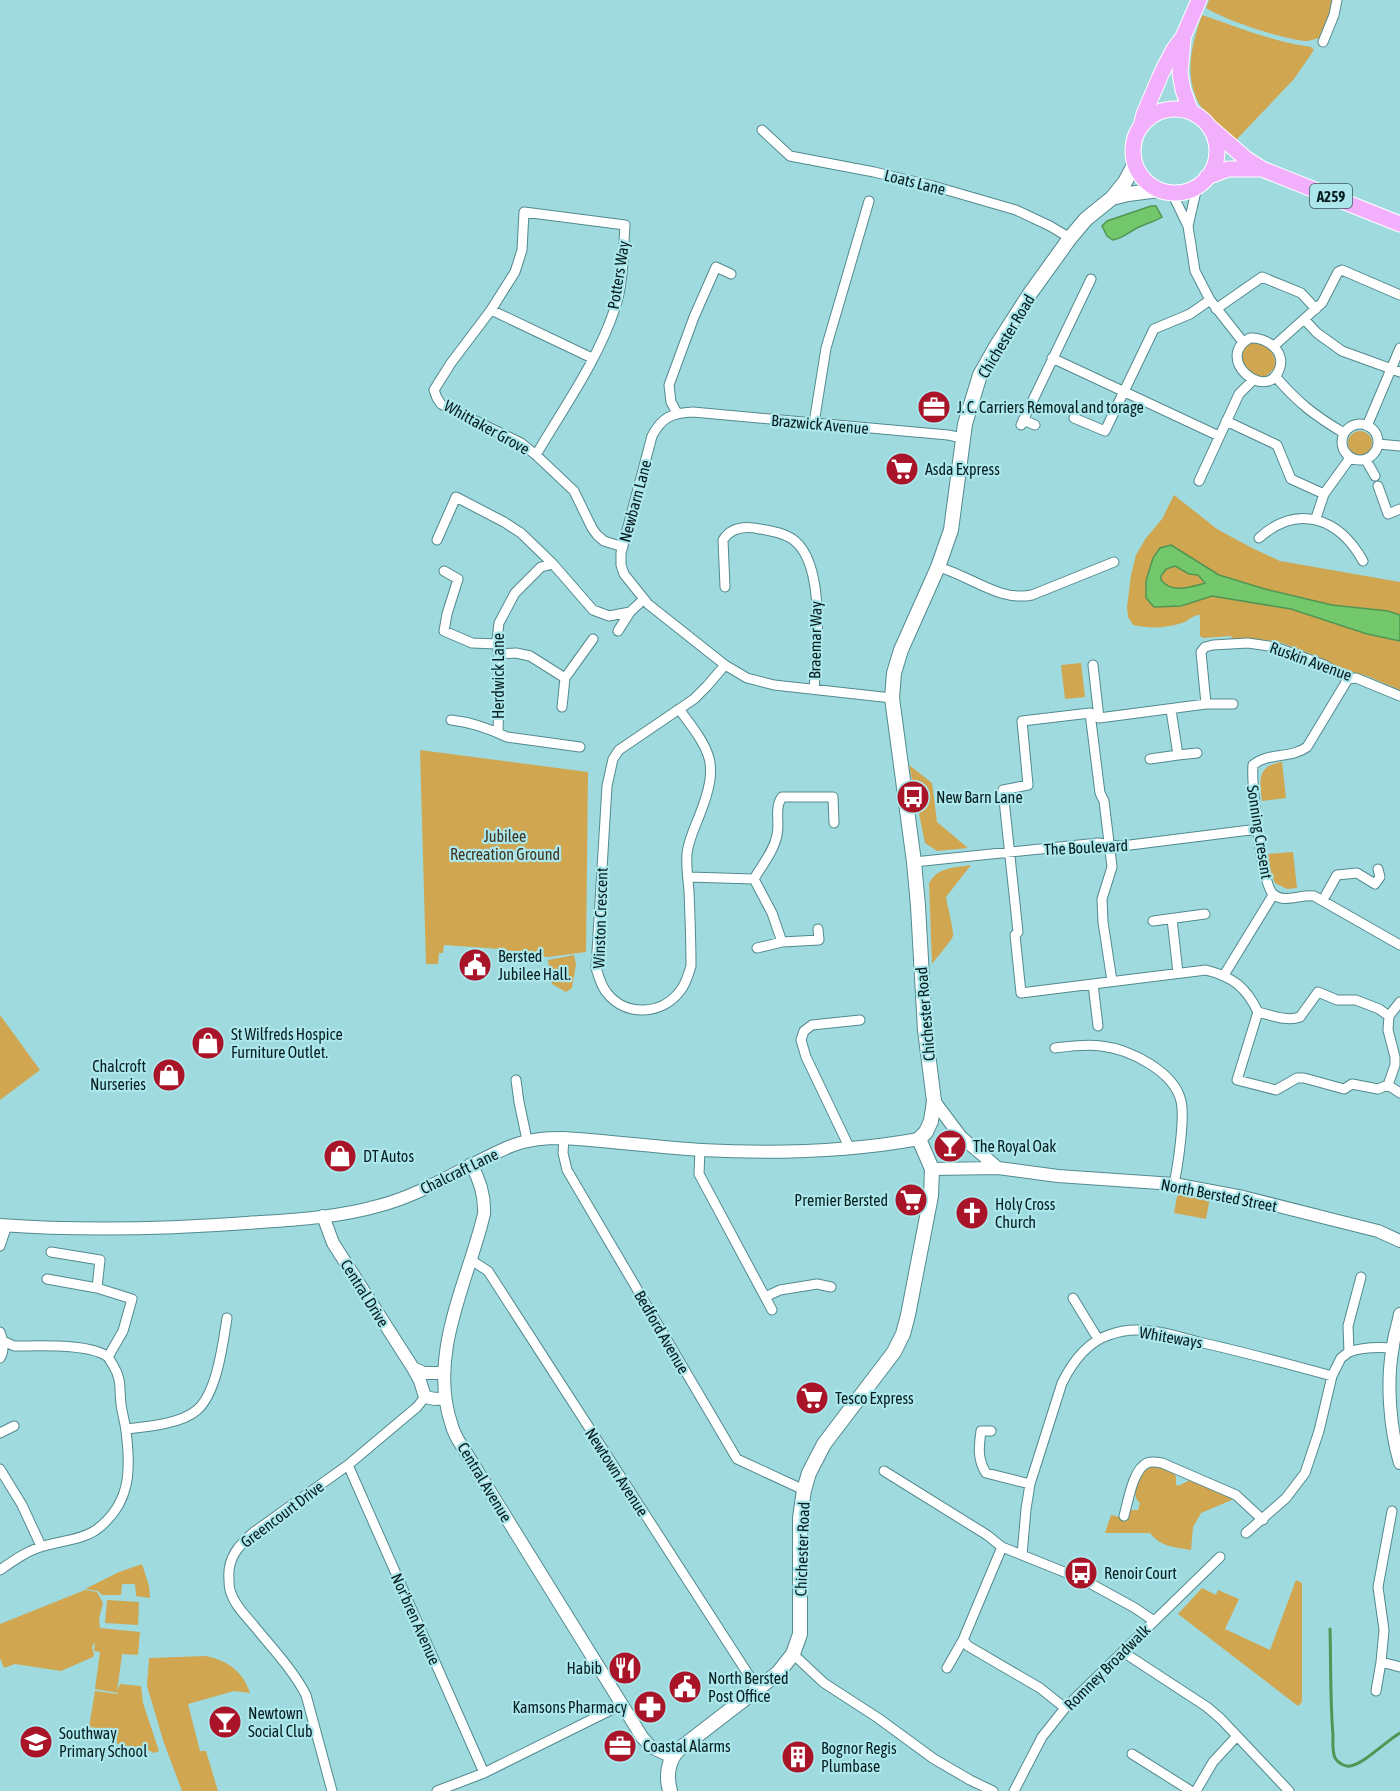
<svg xmlns="http://www.w3.org/2000/svg" width="1400" height="1791" viewBox="0 0 1400 1791" font-family="'Asap Condensed',sans-serif">
<style>
.green{fill:#d1a651}
.water{fill:#72c86a;stroke:#529554;stroke-width:1.5;fill-rule:evenodd}
.lines{fill:none;stroke-linecap:round;stroke-linejoin:round}
.stream{stroke:#529554;stroke-width:3}
.minor-casing{stroke:#528a8f;stroke-width:11}
.tertiary-casing{stroke:#528a8f;stroke-width:14}
.secondary-casing{stroke:#528a8f;stroke-width:16}
.trunk-casing{stroke:#fff;stroke-width:17}
.minor{stroke:#fff;stroke-width:9}
.tertiary{stroke:#fff;stroke-width:12}
.secondary{stroke:#fff;stroke-width:14}
.trunk{stroke:#f2b0fc;stroke-width:15}
.labels{text-anchor:middle;dominant-baseline:central;stroke-width:4.5;stroke-linejoin:round;paint-order:stroke}
.shield{fill:#ace7eb;stroke:#385a5d;stroke-width:1.5}
.shield-label{font-size:15px;font-weight:bold;fill:#071e20}
.street-label{font-size:16px;fill:#071e20;stroke:#ace7eb}
.poi-label{font-size:16px;fill:#071e20;stroke:#ace7eb;text-anchor:start}
.park-label{font-size:16px;fill:#3f3420;stroke:#ace7eb}
</style>
<rect width="100%" height="100%" fill="#9fdade"/>
<path class="green" d="M1209 0H1332C1330 13 1327 27 1319 38 1314 39 1310 41 1305 41 1282 39 1225 20 1206 8Z
M1202 15C1238 27 1273 42 1311 47L1314 50 1294 79 1236 140C1225 131 1213 122 1204 111 1182 82 1191 46 1202 15Z
M1254 341C1267 346 1277 352 1275 368L1265 377C1256 377 1241 368 1242 356 1242 349 1248 345 1254 341Z
M1348 443a12 12 0 1 1 24 0a12 12 0 1 1-24 0Z
M1174 495 1217 529 1252 548 1280 561 1400 582V690L1367 676 1344 670 1321 658 1277 641 1232 639 1231 636 1203 638 1200 636V615C1192 615 1189 621 1182 623 1166 628 1150 629 1133 625L1128 617 1127 607 1131 575 1136 555 1146 538 1162 519Z
M1081 663 1085 697 1065 699 1061 665Z
M420 750 588 772 586 952 548 957 500 949 444 945 443 953H439L438 964H426Z
M1282 762 1286 798 1262 801C1260 781 1256 766 1282 762Z
M909 765 932 783 937 822 968 848 937 851 925 843Z
M1293 852 1297 888 1287 889 1275 883 1270 870 1268 854Z
M971 865 946 897C947 905 954 930 953 936 950 943 937 957 932 964L929 884C936 867 955 868 971 865Z
M574 955 576 964 572 988 566 992 552 984 548 960Z
M0 1015 40 1070 0 1100Z
M1178 1191 1210 1197 1206 1219 1174 1213Z
M1152 1466H1159L1173 1471 1176 1477V1484L1178 1486 1190 1480 1234 1499 1201 1513 1193 1527 1191 1550C1174 1547 1161 1547 1150 1533H1105L1111 1515 1128 1519 1130 1510H1138L1140 1503C1128 1494 1141 1471 1152 1466Z
M142 1564 149 1586 150 1598 136 1596 135 1584H122L121 1595H102L98 1591 85 1589 119 1572Z
M1296 1580 1302 1583V1702L1298 1706 1178 1614 1202 1588 1216 1595 1218 1590 1239 1599 1225 1629 1270 1650Z
M85 1590 97 1592 103 1603 99 1619 100 1628 140 1632 138 1655 121 1654 122 1655 117 1691 120 1684 141 1686 143 1703 159 1751 154 1753 146 1749 117 1744V1731L89 1727 95 1691 117 1694 118 1693 95 1689 100 1652 94 1651 95 1642 92 1647 94 1655 93 1657 61 1671 15 1664 4 1668 0 1658V1624Z
M107 1600 139 1602 138 1625 105 1623Z
M206 1656C228 1661 243 1671 250 1693L234 1691 188 1704 200 1751H206L218 1791H182L164 1743 147 1686 149 1658Z"/>
<path class="water" d="M1151 206H1156L1162 217C1156 221 1151 222 1144 225 1133 228 1125 238 1113 240L1107 236 1102 226 1107 221Z
M1171 545 1219 575 1265 589 1332 605 1388 611 1400 615V641L1367 634 1291 609 1212 596 1181 606 1154 607 1146 598V581L1153 558 1160 548ZM1175 566 1189 574 1198 575 1205 583C1191 587 1172 594 1161 580V576L1166 569Z"/>
<g class="lines">
<path class="stream" d="M1330 1629C1331 1664 1330 1700 1333 1735 1333 1742 1332 1751 1335 1758 1338 1763 1345 1767 1350 1766 1364 1764 1387 1740 1400 1733"/>
<g class="minor-casing">
<path id="minor" d="M1323 42 1334 15 1337 0
M762 130 790 156 874 172 933 186 1016 210 1050 226 1070 238
M1172 193 1188 226 1195 271 1210 300 1243 342
M1188 226 1197 187
M1216 309 1262 277 1301 293 1316 309
M491 310 592 358
M1304 319 1317 333 1342 351 1400 372
M1250 338C1266 337 1287 351 1279 370 1266 403 1213 358 1250 338Z
M1274 346 1322 303 1338 272 1342 270 1400 295
M1052 358 1219 436
M1275 376C1297 402 1315 416 1344 433
M677 413 671 402 669 385 694 317 716 267 731 274
M1074 418 1105 431 1154 329 1190 314 1210 300
M1023 420 1035 425
M1226 421 1277 445 1291 479 1324 494
M814 423 826 348 869 201
M1342 442a18 18 0 1 1 36 0a18 18 0 1 1-36 0Z
M1021 425 1091 279
M1367 426 1400 348
M1378 444 1400 446
M536 455C564 407 598 360 615 308 624 283 623 251 625 225L524 212 522 250 515 272 491 310 451 363 434 390 437 398 441 404 521 443 536 455 574 491 592 528 597 535 604 541 623 547
M1366 460 1375 476
M1199 481 1239 394 1253 380
M1378 486 1388 514 1400 509
M1316 518 1324 494 1350 458
M1259 538C1298 503 1339 518 1363 561
M437 540 456 497 504 522 521 533 553 564
M938 567C969 575 999 602 1032 595L1114 562
M444 571 458 579 447 614 444 631 472 643 497 644
M725 587 723 540C731 527 746 526 760 529 772 531 785 533 795 541 826 567 817 653 814 689
M618 631 630 612 644 599
M499 654 516 653 530 656 565 678 593 639
M1093 665 1099 718
M1348 679 1307 747C1291 759 1268 752 1253 765 1251 783 1261 883 1273 894 1283 904 1301 894 1314 896L1400 945
M892 698 774 685 747 678 725 665 648 604 624 574 621 565V553L652 436C662 417 672 413 693 412L948 435 963 438
M1206 704 1201 652 1205 647 1213 645 1248 643 1275 647 1324 665 1348 679 1356 678 1400 696
M562 707 565 678
M679 709C711 752 720 762 700 814 695 827 688 841 687 854 686 866 688 879 689 891 690 916 691 941 691 966 688 975 686 984 680 991 662 1015 626 1017 607 993 601 986 599 977 596 968L607 786 613 759 619 750 694 699 707 686 725 665
M1171 710 1178 755 1197 753
M1090 713 1022 721 1028 785 1003 790 1018 932 1015 935 1021 993 1093 984 1098 1026
M1090 713 1100 793 1104 801 1112 867 1102 899 1103 922 1112 981
M1090 713 1099 718 1206 704H1233
M451 720C471 722 490 729 507 737L580 747
M498 731 500 670 497 639 499 623 515 593 541 567 553 564 593 610 609 616 630 612
M1150 759 1178 755
M914 862 1098 843 1122 846 1258 829
M688 877 754 879 772 913 782 942
M754 879C762 865 774 851 777 835 780 823 774 808 782 797H833L834 823
M1323 900 1337 875 1357 873 1375 884 1380 877 1378 869
M1172 919 1178 973
M1153 921 1205 914
M757 948 782 942 819 940 818 929
M1224 975 1273 895
M1093 984 1206 970C1233 977 1246 987 1258 1012L1237 1080 1276 1090 1297 1078H1304L1344 1089 1352 1084 1378 1089 1388 1085 1395 1065V1057L1388 1030 1389 1016 1379 1009 1356 1000H1337L1318 992 1300 1017C1287 1022 1271 1015 1258 1012
M1389 1016 1400 1002
M1055 1048C1071 1046 1086 1044 1101 1046 1129 1049 1174 1071 1181 1101 1185 1118 1178 1165 1174 1184
M516 1080 519 1102 527 1140
M1388 1085 1400 1093
M564 1138 563 1153 567 1170 737 1459 804 1490
M850 1149 806 1057 801 1040 804 1031 812 1025 860 1020
M700 1150 699 1174 772 1310
M0 1246 7 1225
M51 1252 100 1260 97 1288
M471 1260 488 1271 748 1674 759 1688
M47 1279 97 1288 132 1299 123 1331 108 1357
M765 1297 780 1290 817 1284 831 1287
M1073 1298 1098 1339
M0 1332C3 1340 5 1350 0 1358
M1349 1352C1363 1347 1377 1347 1392 1348
M126 1429C146 1427 181 1424 197 1410 217 1393 223 1343 227 1318
M991 1431H981C979 1446 977 1459 986 1473L1030 1484
M0 1433 14 1426
M348 1465 484 1773
M0 1469 22 1505 41 1546
M884 1471 987 1535 1002 1547 1084 1580 1135 1608 1154 1621
M1124 1516C1128 1502 1133 1469 1147 1463 1152 1461 1157 1462 1162 1463L1236 1495 1263 1520
M1246 1533 1286 1498 1305 1473 1319 1431 1332 1376 1341 1358 1349 1352 1348 1326 1361 1277
M1002 1547 963 1640 968 1646 1040 1688 1065 1708
M1022 1555 1026 1509 1030 1484 1062 1383C1072 1363 1087 1342 1109 1335 1122 1330 1136 1329 1150 1331 1166 1332 1183 1338 1199 1342 1244 1352 1288 1364 1332 1376
M0 1570C13 1561 28 1550 44 1546 60 1541 81 1540 96 1530 131 1504 131 1470 126 1431 125 1422 122 1413 121 1404 119 1387 122 1380 113 1365 112 1364 109 1358 108 1357 90 1343 37 1346 14 1346L3 1341
M1123 1652 1207 1707 1221 1719 1289 1791
M793 1654 824 1683 878 1718 934 1759 970 1780 993 1791
M1381 1662 1400 1667
M947 1668 963 1640
M1376 1691 1381 1662 1384 1630 1378 1587 1392 1511
M1132 1754 1191 1791
M332 1791 306 1695C293 1670 273 1649 255 1627 247 1617 235 1606 231 1593 229 1589 229 1584 229 1579 227 1558 239 1545 254 1532L348 1465 417 1407 425 1397
M437 1791 484 1773 621 1705
M1014 1791 1042 1737 1065 1708 1220 1557
M1196 1791 1213 1762 1237 1736"/>
</g>
<g class="tertiary-casing">
<path id="tertiary" d="M934 1101 961 1137 998 1168
M471 1164C480 1180 485 1195 484 1214 468 1282 427 1355 452 1426 454 1435 460 1443 465 1451L642 1737 651 1747 672 1757
M932 1169 998 1168 1058 1176 1174 1184 1243 1197 1334 1220 1378 1231 1400 1241
M323 1216 333 1243 413 1368 420 1381 425 1397 435 1399 445 1398
M0 1225C82 1231 165 1229 247 1223 290 1220 336 1218 378 1206 425 1194 466 1165 511 1146 529 1139 545 1138 564 1138 610 1141 655 1147 701 1150 774 1154 847 1152 919 1139
M1400 1314C1398 1325 1394 1336 1393 1346 1386 1382 1390 1429 1400 1463
M413 1368 424 1373H443"/>
</g>
<g class="secondary-casing">
<path id="secondary" d="M1112 198 1128 194 1159 190
M670 1791C666 1776 667 1763 677 1751L778 1673 793 1654 800 1634V1518L804 1490 809 1473 824 1444 894 1352 903 1334 908 1315 931 1196 932 1169 919 1139 926 1132 931 1121 934 1101 925 1030 918 906 914 862 892 698 894 673 901 650 938 567 951 530 965 424 980 375 997 345 1029 295 1070 238 1086 219 1112 198 1125 182 1135 163"/>
</g>
<g class="trunk-casing">
<path id="trunk" d="M1183 40 1180 73 1183 90 1191 112
M1133 151a42 42 0 1 1 84 0a42 42 0 1 1-84 0Z
M1141 126 1144 114 1162 72 1174 49 1183 37 1199 0
M1212 129 1245 158 1262 169 1400 224
M1207 177 1228 169H1262"/>
</g>
<use href="#minor" class="minor"/>
<use href="#tertiary" class="tertiary"/>
<use href="#secondary" class="secondary"/>
<use href="#trunk" class="trunk"/>
</g>
<defs>
<g id="office-disc" transform="scale(1.725)"><circle r="9.5" fill="#aa1429" stroke="#ace7eb"/><path d="M-6-3h4V-5.5h4V-3h4V5H-6ZM-1-4.5V-3h2v-1.5ZM-6 0V1H6V0Z" fill="#fff"/></g>
<g id="supermarket-disc" transform="scale(1.725)"><circle r="9.5" fill="#aa1429" stroke="#ace7eb"/><path d="M-6-5.5h2.5l.6 2H6L4.5 2H-2.5L-4.4-4H-6ZM-1.5 3.2a1.3 1.3 0 1 0 .1 0ZM3 3.2a1.3 1.3 0 1 0 .1 0Z" fill="#fff"/></g>
<g id="bus-disc" transform="scale(1.725)"><circle r="9.5" fill="#aa1429" stroke="#ace7eb"/><path d="M-5-6H5V4H4V6H2V4H-2V6H-4V4H-5ZM-3.5-4V0h7V-4ZM-3.5 1.2v1.5H-2V1.2ZM2 1.2v1.5H3.5V1.2Z" fill="#fff"/></g>
<g id="civic-disc" transform="scale(1.725)"><circle r="9.5" fill="#aa1429" stroke="#ace7eb"/><path d="M-.6-6.5H3V-4.5H.6V-3L4-1V1h2V6H-6V1h2V-1L-.6-3ZM-1.2 2.5V6h2.4V2.5Z" fill="#fff"/></g>
<g id="shop-disc" transform="scale(1.725)"><circle r="9.5" fill="#aa1429" stroke="#ace7eb"/><path d="M-5-2.5h2.3a2.7 3.5 0 0 1 5.4 0H5L5.5 6h-11ZM-1.5-2.5h3a1.5 2.3 0 0 0-3 0Z" fill="#fff"/></g>
<g id="bar-disc" transform="scale(1.725)"><circle r="9.5" fill="#aa1429" stroke="#ace7eb"/><path d="M-6-5H6L.8 .8V4.5H3.5V6h-7V4.5H-.8V.8Z" fill="#fff"/></g>
<g id="church-disc" transform="scale(1.725)"><circle r="9.5" fill="#aa1429" stroke="#ace7eb"/><path d="M-1.2-6h2.4v3.5h3.3v2.4h-3.3V6h-2.4V-.1h-3.3v-2.4h3.3Z" fill="#fff"/></g>
<g id="restaurant-disc" transform="scale(1.725)"><circle r="9.5" fill="#aa1429" stroke="#ace7eb"/><path d="M-5-6h1v4h1v-4h1v4h1v-4h1v5L-1.5 .5V6h-2V.5L-5-1ZM5-6V6H3V1.5H1.5Q1.5-4 5-6Z" fill="#fff"/></g>
<g id="pharmacy-disc" transform="scale(1.725)"><circle r="9.5" fill="#aa1429" stroke="#ace7eb"/><path d="M-2-6h4v4h4v4h-4v4h-4v-4h-4v-4h4Z" fill="#fff"/></g>
<g id="school-disc" transform="scale(1.725)"><circle r="9.5" fill="#aa1429" stroke="#ace7eb"/><path d="M0-5L7-2L0 1L-7-2ZM-4 1L0 2.5L4 1V4Q0 6-4 4Z" fill="#fff"/></g>
<g id="building-disc" transform="scale(1.725)"><circle r="9.5" fill="#aa1429" stroke="#ace7eb"/><path d="M-4-6H4V6H1V3H-1V6H-4ZM-2.5-4.3h1.7v1.8h-1.7ZM.8-4.3h1.7v1.8H.8ZM-2.5-1h1.7V.8h-1.7ZM.8-1h1.7V.8H.8Z" fill="#fff"/></g>
</defs>
<g fill-rule="evenodd">
<use href="#office-disc" x="934" y="407"/>
<use href="#supermarket-disc" x="902" y="469"/>
<use href="#bus-disc" x="913" y="797"/>
<use href="#civic-disc" x="475" y="965"/>
<use href="#shop-disc" x="208" y="1043"/>
<use href="#shop-disc" x="169" y="1075"/>
<use href="#bar-disc" x="950" y="1146"/>
<use href="#shop-disc" x="340" y="1156"/>
<use href="#supermarket-disc" x="911" y="1200"/>
<use href="#church-disc" x="972" y="1213"/>
<use href="#supermarket-disc" x="812" y="1398"/>
<use href="#bus-disc" x="1081" y="1573"/>
<use href="#restaurant-disc" x="625" y="1668"/>
<use href="#civic-disc" x="685" y="1687"/>
<use href="#pharmacy-disc" x="650" y="1707"/>
<use href="#bar-disc" x="225" y="1722"/>
<use href="#school-disc" x="36" y="1742"/>
<use href="#office-disc" x="620" y="1746"/>
<use href="#building-disc" x="798" y="1757"/>
</g>
<g class="labels">
<rect class="shield" x="1310" y="184" width="42" height="24" rx="4.5"/>
<g class="shield-label">
<text x="1331" y="196">A259</text>
</g>
<g class="street-label">
<text transform="translate(915 182) rotate(14)">Loats Lane</text>
<text transform="translate(618 275) rotate(-81)">Potters Way</text>
<text transform="translate(1006 336) rotate(-59)">Chichester Road</text>
<text transform="translate(820 424) rotate(5)">Brazwick Avenue</text>
<text transform="translate(487 427) rotate(29)">Whittaker Grove</text>
<text transform="translate(635 501) rotate(-75)">Newbarn Lane</text>
<text transform="translate(815 640) rotate(-89)">Braemar Way</text>
<text transform="translate(1311 661) rotate(20)">Ruskin Avenue</text>
<text transform="translate(498 676) rotate(-90)">Herdwick Lane</text>
<text transform="translate(1260 832) rotate(81)">Sonning Cresent</text>
<text transform="translate(1086 847) rotate(-3)">The Boulevard</text>
<text transform="translate(600 918) rotate(-88)">Winston Crescent</text>
<text transform="translate(925 1014) rotate(-95)">Chichester Road</text>
<text transform="translate(459 1171) rotate(-26)">Chalcraft Lane</text>
<text transform="translate(1219 1195) rotate(11)">North Bersted Street</text>
<text transform="translate(365 1293) rotate(58)">Central Drive</text>
<text transform="translate(662 1332) rotate(60)">Bedford Avenue</text>
<text transform="translate(1171 1337) rotate(10)">Whiteways</text>
<text transform="translate(617 1472) rotate(57)">Newtown Avenue</text>
<text transform="translate(485 1482) rotate(59)">Central Avenue</text>
<text transform="translate(282 1514) rotate(-37)">Greencourt Drive</text>
<text transform="translate(802 1549) rotate(-88)">Chichester Road</text>
<text transform="translate(416 1619) rotate(66)">Nor'bren Avenue</text>
<text transform="translate(1107 1667) rotate(-45)">Romney Broadwalk</text>
</g>
<g class="poi-label">
<text x="957" y="407">J. C. Carriers Removal and torage</text>
<text x="925" y="469">Asda Express</text>
<text x="936" y="797">New Barn Lane</text>
<text x="498" y="956">Bersted<tspan x="498" dy="18">Jubilee Hall.</tspan></text>
<text x="231" y="1034">St Wilfreds Hospice<tspan x="231" dy="18">Furniture Outlet.</tspan></text>
<text x="146" y="1066" text-anchor="end">Chalcroft<tspan x="146" dy="18">Nurseries</tspan></text>
<text x="973" y="1146">The Royal Oak</text>
<text x="363" y="1156">DT Autos</text>
<text x="888" y="1200" text-anchor="end">Premier Bersted</text>
<text x="995" y="1204">Holy Cross<tspan x="995" dy="18">Church</tspan></text>
<text x="835" y="1398">Tesco Express</text>
<text x="1104" y="1573">Renoir Court</text>
<text x="602" y="1668" text-anchor="end">Habib</text>
<text x="708" y="1678">North Bersted<tspan x="708" dy="18">Post Office</tspan></text>
<text x="627" y="1707" text-anchor="end">Kamsons Pharmacy</text>
<text x="248" y="1713">Newtown<tspan x="248" dy="18">Social Club</tspan></text>
<text x="59" y="1733">Southway<tspan x="59" dy="18">Primary School</tspan></text>
<text x="643" y="1746">Coastal Alarms</text>
<text x="821" y="1748">Bognor Regis<tspan x="821" dy="18">Plumbase</tspan></text>
</g>
<g class="park-label">
<text x="505" y="836">Jubilee<tspan x="505" dy="18">Recreation Ground</tspan></text>
</g>
</g>
</svg>
